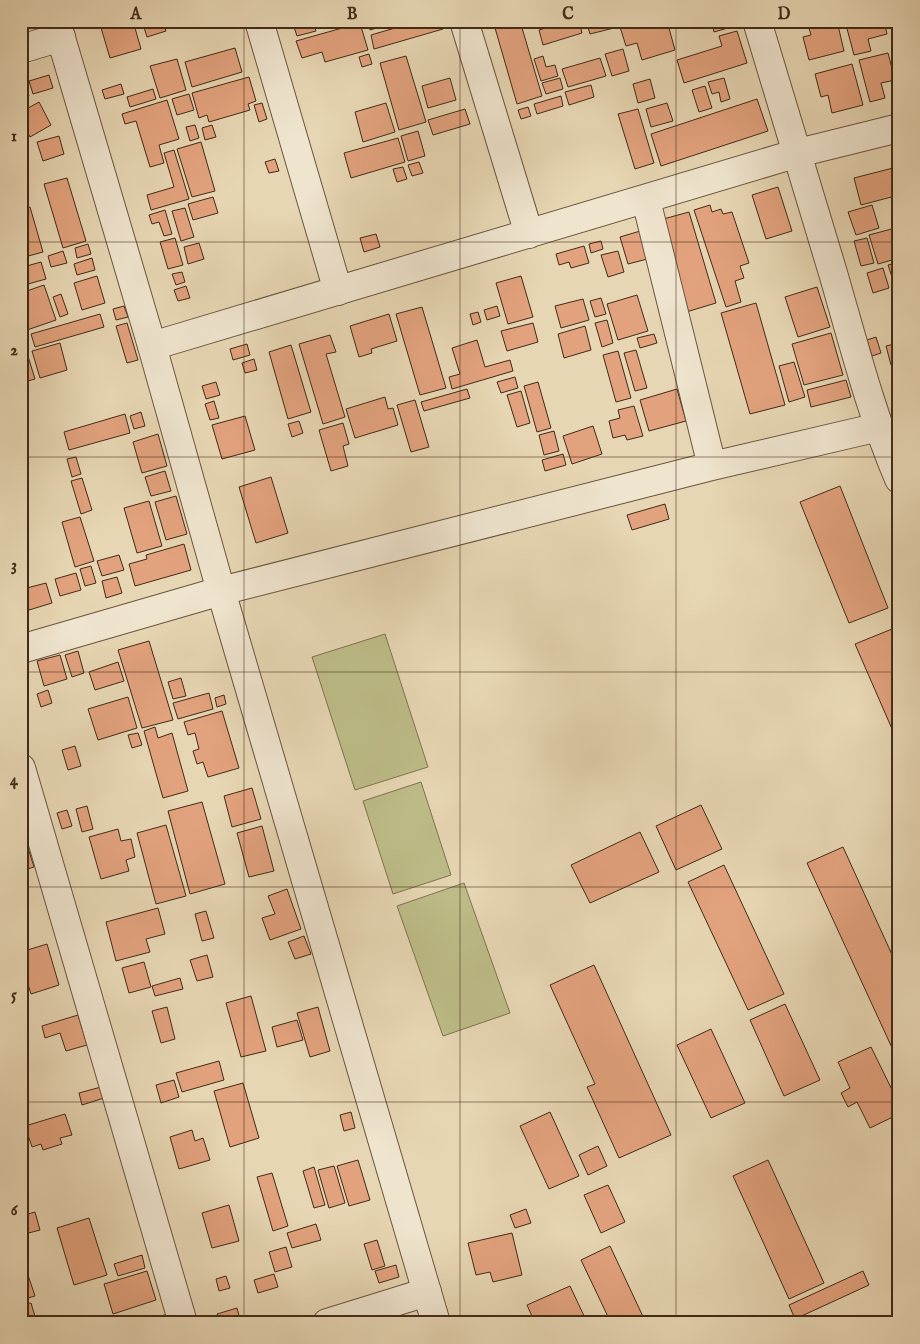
<svg xmlns="http://www.w3.org/2000/svg" width="920" height="1344" viewBox="0 0 920 1344" font-family="'IM FELL English',serif">
<style>
.green{fill:#bdbc88;stroke:#7f7350}
.building{fill:#e2a27d;stroke:#412a17}
.lines{fill:none;stroke-linecap:round;stroke-linejoin:round}
.minor-casing{stroke:#6a553e;stroke-width:30}
.tertiary-casing{stroke:#6a553e;stroke-width:30}
.minor{stroke:#efe4ce;stroke-width:28}
.tertiary{stroke:#efe4ce;stroke-width:28}
.grid{fill:none;stroke:#412a17;stroke-width:1;stroke-opacity:0.55}
.neatline{fill:none;stroke:#412a17;stroke-width:2}
.grid-label{font-size:16px;text-anchor:middle;font-weight:bold;fill:#412a17}
</style>
<rect width="100%" height="100%" fill="#e7d6b3"/>
<filter id="stains"><feTurbulence type="fractalNoise" baseFrequency=".004" numOctaves="4"/><feColorMatrix values="0 0 0 0 .2 0 0 0 0 .09 0 0 0 0 .02 0 0 0 .5 -.17"/></filter>
<radialGradient id="worn" r=".72"><stop offset=".6" stop-color="#630" stop-opacity="0"/><stop offset="1" stop-color="#630" stop-opacity=".3"/></radialGradient>
<path class="green" d="M385 634 428 767 355 790 312 657Z
M421 782 451 875 393 894 363 801Z
M464 883 510 1013 443 1036 397 906Z"/>
<path class="building" d="M99 21H133L141 49 110 58Z
M142 21H163L166 31 147 37Z
M292 21H313L316 31 297 36Z
M325 21H351L327 28Z
M368 21H399L370 30Z
M419 21H441L443 29 374 49 371 35Z
M493 21H520L542 96 517 104Z
M536 21H550L537 25Z
M569 21H579L582 33 543 45 539 30Z
M586 21H612L614 28 590 34Z
M641 21H667L675 50 642 60 637 43 626 46 620 27Z
M711 21H733L735 26 714 32Z
M807 21H837L844 51 809 60 803 37 811 35Z
M845 21H884L887 34 868 39 871 51 854 55Z
M360 23 368 50 325 62 322 52 302 58 296 41Z
M737 31 747 63 684 83 677 60 722 46 719 36Z
M235 48 242 72 192 87 185 62Z
M623 49 629 71 612 76 605 54Z
M888 53 895 80 881 83 885 98 870 102 859 60Z
M369 54 372 64 362 67 359 57Z
M406 56 426 122 399 130 380 63Z
M543 56 546 67 555 65 558 76 541 81 534 59Z
M600 58 606 76 568 87 562 69Z
M177 59 186 90 160 98 150 66Z
M852 64 863 105 832 113 828 95 821 97 815 74Z
M21 71 29 96 21 98Z
M49 75 53 88 33 94 29 81Z
M249 77 256 101 248 104 250 110 209 122 207 115 199 118 192 93Z
M450 78 456 100 428 108 422 86Z
M560 78 563 89 546 94 542 83Z
M724 78 730 99 721 102 719 92 712 94 708 82Z
M650 79 655 98 638 103 633 84Z
M121 84 124 94 105 99 102 90Z
M591 85 594 97 569 105 565 92Z
M705 86 712 108 699 112 692 90Z
M153 89 156 99 130 107 127 97Z
M189 94 194 110 177 115 172 99Z
M561 96 563 106 537 114 534 104Z
M757 99 768 131 661 166 651 134Z
M167 100 179 139 159 145 164 163 150 167 136 121 125 124 122 114Z
M39 102 51 125 30 137 21 121V112Z
M262 103 267 119 259 122 254 105Z
M386 103 395 132 363 142 355 112Z
M667 103 673 121 651 127 646 109Z
M528 107 531 116 521 119 518 110Z
M465 109 470 124 433 135 428 120Z
M638 109 654 163 635 169 618 114Z
M195 125 199 138 190 141 186 127Z
M212 125 216 137 205 140 202 128Z
M418 131 425 156 408 161 401 136Z
M59 136 64 154 43 161 37 142Z
M398 138 405 162 351 178 344 153Z
M201 142 215 191 192 197 177 149Z
M174 150 189 199 151 210 147 195 174 187 164 153Z
M899 154V170L894 156Z
M275 159 279 171 269 173 265 162Z
M419 162 423 173 412 176 408 165Z
M403 167 407 179 397 182 393 169Z
M893 168 899 195 861 205 854 178Z
M67 178 86 241 63 248 44 184Z
M778 187 792 231 766 239 752 195Z
M213 197 218 213 193 220 188 204Z
M710 205 712 212 721 209 723 214 732 212 749 263 740 266 744 278 735 281 741 302 726 307 694 210Z
M872 205 879 228 856 235 848 212Z
M30 207 43 252 21 258V210Z
M185 208 194 237 181 241 172 211Z
M165 210 172 234 164 236 159 222 152 224 149 215Z
M689 212 716 303 683 313 656 221Z
M899 227V258L878 264 869 235Z
M647 229 655 257 628 264 620 237Z
M376 234 380 247 364 252 360 238Z
M175 238 183 265 168 269 160 242Z
M867 238 874 263 861 266 854 241Z
M601 241 603 249 591 253 589 244Z
M199 243 204 259 188 264 184 247Z
M88 244 91 254 77 258 75 248Z
M584 246 589 263 571 268 569 262 559 265 556 254Z
M63 251 67 263 51 267 48 256Z
M618 251 624 272 608 277 601 255Z
M92 258 95 270 77 275 74 264Z
M41 262 46 279 28 284 23 267Z
M899 262V288L896 289 888 265Z
M883 268 889 288 873 293 867 273Z
M182 272 185 282 176 285 172 274Z
M97 276 105 303 82 310 74 283Z
M521 276 533 317 508 324 496 283Z
M44 285 56 320 27 330 21 315V293Z
M186 286 190 298 178 301 174 290Z
M817 287 830 327 798 337 785 297Z
M61 294 68 314 60 317 53 297Z
M637 295 648 331 618 340 607 304Z
M601 298 606 314 595 317 590 301Z
M583 299 589 320 561 328 555 306Z
M756 303 785 405 750 414 721 313Z
M124 306 128 317 116 320 113 309Z
M497 306 500 316 487 320 484 310Z
M422 307 446 388 420 395 396 314Z
M478 312 481 322 473 325 470 314Z
M100 314 104 327 35 347 31 334Z
M389 314 397 341 371 349 372 353 359 357 350 326Z
M607 320 613 343 602 347 595 323Z
M127 323 138 360 127 363 116 326Z
M533 323 538 342 507 351 501 331Z
M585 326 591 350 564 358 558 334Z
M831 333 843 375 804 385 792 344Z
M654 334 657 343 640 348 637 338Z
M330 335 336 352 326 354 345 417 323 424 299 344Z
M876 337 881 353 872 356 867 340Z
M477 340 485 367 510 360 513 371 452 389 449 377 460 374 452 348Z
M60 343 67 370 40 378 32 351Z
M899 343V363L891 365 886 346Z
M247 344 250 355 233 360 230 349Z
M291 345 311 412 288 419 269 352Z
M636 350 647 388 635 391 624 353Z
M618 351 631 398 616 402 603 355Z
M27 353 35 379 21 383V355Z
M254 359 257 370 245 373 242 363Z
M794 362 805 397 789 402 779 366Z
M515 377 518 388 501 393 497 382Z
M846 380 851 397 811 407 807 390Z
M216 382 220 395 206 399 202 386Z
M538 382 551 428 537 432 524 386Z
M467 389 470 398 424 411 421 402Z
M677 389 686 421 649 431 640 400Z
M521 391 530 423 517 427 507 395Z
M385 397 388 409 393 408 398 425 355 438 346 409Z
M415 400 429 447 411 452 397 405Z
M214 401 219 418 210 420 205 404Z
M634 406 643 436 627 440 625 435 613 438 609 421 620 418 618 410Z
M141 412 145 426 134 429 130 416Z
M125 414 130 433 69 450 64 432Z
M245 416 255 450 222 459 212 425Z
M299 421 303 433 292 437 288 424Z
M343 423 349 444 343 446 348 466 331 471 319 430Z
M21 424H23L26 436 21 437Z
M593 426 602 454 572 464 563 436Z
M554 431 559 451 544 455 539 435Z
M158 434 167 466 142 473 133 442Z
M563 454 566 465 545 471 542 460Z
M76 457 81 474 72 477 67 459Z
M165 471 171 491 151 496 145 477Z
M271 477 288 533 256 543 239 487Z
M82 478 92 510 81 514 71 481Z
M840 486 888 608 849 623 800 502Z
M176 496 187 534 166 540 155 502Z
M149 501 162 546 137 553 124 508Z
M665 504 669 519 632 530 627 515Z
M80 517 94 561 75 567 62 522Z
M184 544 191 570 135 586 129 564 147 559 146 555Z
M119 555 124 570 102 576 97 561Z
M91 566 96 583 85 586 80 569Z
M76 573 81 590 60 596 55 579Z
M117 577 122 593 106 598 102 581Z
M46 583 52 603 29 610 23 589Z
M897 627 899 631V745L855 644Z
M149 641 173 720 142 728 118 650Z
M78 651 84 673 72 677 65 655Z
M60 655 67 679 44 686 37 661Z
M118 662 124 681 95 690 89 672Z
M181 678 186 696 173 699 168 682Z
M48 690 52 703 41 707 37 694Z
M209 693 213 709 178 719 173 703Z
M224 695 226 704 217 707 215 698Z
M128 697 137 728 98 740 88 709Z
M222 711 239 768 208 777 203 762 197 764 193 751 199 749 195 733 188 735 184 722Z
M155 727 158 738 172 733 188 791 163 798 144 731Z
M138 733 142 745 132 748 128 735Z
M75 746 81 766 68 770 62 750Z
M252 788 261 819 232 827 224 796Z
M202 802 225 884 190 894 168 811Z
M701 805 722 849 676 870 656 826Z
M87 806 93 829 82 832 76 809Z
M67 810 72 826 62 829 57 813Z
M166 825 186 896 156 904 137 833Z
M262 826 274 871 249 877 237 833Z
M118 829 121 841 131 839 135 857 126 860 129 871 101 879 89 837Z
M640 832 659 872 590 903 571 865Z
M25 838 34 867 21 871V839Z
M843 847 899 970V1063L807 863Z
M724 865 784 994 748 1010 688 882Z
M287 889 301 929 270 940 262 918 275 914 268 896Z
M158 908 165 934 146 939 150 952 116 961 106 922Z
M206 911 214 938 202 941 195 914Z
M304 936 311 954 295 959 288 942Z
M47 944 59 985 31 994 21 962V952Z
M207 955 213 977 197 981 190 960Z
M144 962 151 987 129 993 122 968Z
M594 965 671 1135 619 1158 587 1087 595 1084 550 985Z
M180 978 183 989 155 996 152 986Z
M251 996 266 1051 241 1057 226 1003Z
M785 1004 820 1080 784 1096 750 1020Z
M167 1007 175 1039 161 1043 152 1011Z
M318 1007 330 1051 310 1057 297 1013Z
M78 1015 87 1045 66 1051 60 1033 45 1038 42 1026Z
M297 1020 303 1040 277 1047 272 1027Z
M711 1029 745 1103 711 1118 677 1045Z
M871 1047 899 1104V1114L870 1128 857 1102 848 1107 841 1093 850 1088 838 1062Z
M219 1061 224 1080 182 1092 176 1073Z
M174 1080 179 1097 161 1103 156 1085Z
M243 1083 259 1138 230 1147 214 1091Z
M101 1087 104 1098 82 1105 79 1093Z
M351 1112 355 1128 344 1131 340 1115Z
M550 1112 579 1176 549 1189 520 1126Z
M65 1114 72 1135 60 1138 62 1144 43 1150 41 1144 32 1147 25 1126Z
M192 1130 195 1141 203 1138 210 1160 179 1169 170 1137Z
M598 1146 607 1166 588 1175 579 1155Z
M358 1160 370 1200 349 1206 337 1166Z
M768 1160 824 1283 789 1299 733 1176Z
M334 1166 345 1203 329 1208 318 1170Z
M314 1167 325 1205 314 1208 303 1171Z
M272 1173 288 1226 273 1231 257 1177Z
M608 1185 625 1222 601 1233 584 1195Z
M229 1205 239 1241 212 1248 202 1213Z
M526 1209 531 1223 515 1228 510 1215Z
M35 1212 40 1230 21 1235V1216Z
M89 1218 107 1275 74 1285 57 1228Z
M316 1224 321 1240 292 1248 287 1233Z
M512 1233 522 1275 493 1282 490 1272 476 1275 468 1243Z
M377 1240 385 1266 372 1270 364 1244Z
M610 1246 646 1323H611L581 1260Z
M286 1247 292 1267 275 1272 269 1252Z
M142 1255 145 1268 118 1276 114 1264Z
M396 1265 399 1277 379 1283 375 1271Z
M147 1271 156 1300 113 1314 104 1284Z
M863 1271 869 1285 795 1319 789 1305Z
M27 1272 35 1296 21 1300V1274Z
M274 1274 278 1287 258 1293 254 1280Z
M226 1276 230 1288 219 1291 216 1279Z
M570 1286 585 1318 575 1323H535L527 1305Z
M31 1303 37 1323H21V1305Z
M237 1308 241 1323H220L217 1314Z
M167 1314 170 1323H158L156 1318Z
M398 1319 400 1323H386Z"/>
<g class="lines">
<g class="minor-casing">
<path id="minor" d="M259 21 338 291
M464 21 529 234
M757 21C783 105 808 189 833 273 853 342 871 413 899 479
M21 49 61 37
M646 200 712 466
M152 346 798 153 899 128
M221 591 712 466 879 427
M21 768 183 1323
M327 1323 427 1292"/>
</g>
<g class="tertiary-casing">
<path id="tertiary" d="M56 21 152 346 221 591 436 1323
M21 649 221 591"/>
</g>
<use href="#minor" class="minor"/>
<use href="#tertiary" class="tertiary"/>
</g>
<path class="grid" d="M244 21V1323M460 21V1323M676 21V1323M21 242H899M21 457H899M21 672H899M21 887H899M21 1102H899"/>
<rect width="920" height="1344" fill="none" stroke="#e7d6b3" stroke-width="55"/>
<rect x="28" y="28" width="864" height="1288" class="neatline"/>
<g class="grid-label">
<text x="136" y="19">A</text>
<text x="352" y="19">B</text>
<text x="568" y="19">C</text>
<text x="784" y="19">D</text>
<text x="14" y="141">1</text>
<text x="14" y="355">2</text>
<text x="14" y="570">3</text>
<text x="14" y="785">4</text>
<text x="14" y="1000">5</text>
<text x="14" y="1215">6</text>
</g>
<rect width="100%" height="100%" filter="url(#stains)"/>
<rect width="100%" height="100%" fill="url(#worn)"/>
</svg>
